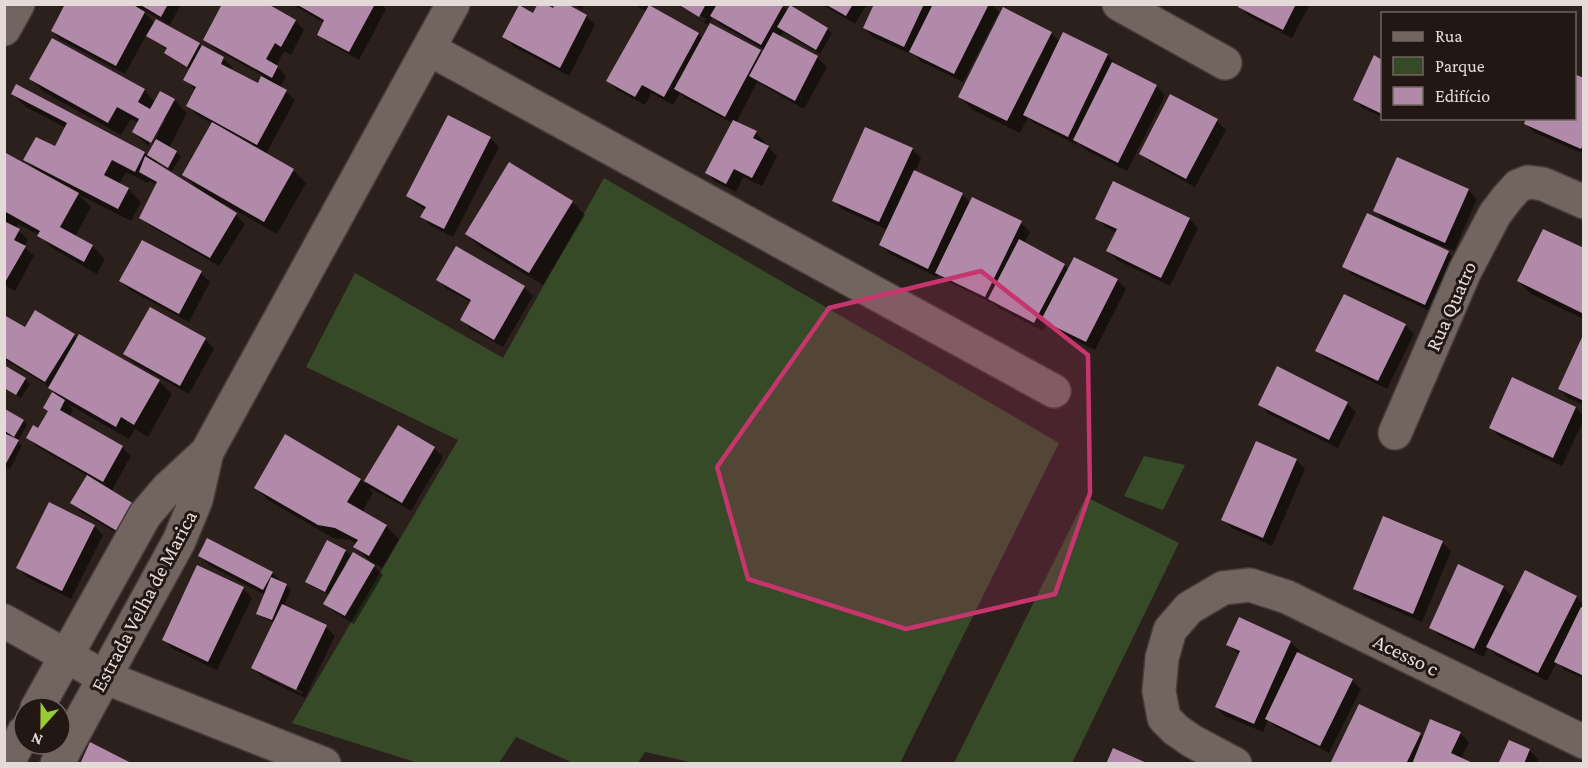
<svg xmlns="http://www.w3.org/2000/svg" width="1588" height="768" viewBox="0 0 1588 768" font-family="'Crimson Pro',serif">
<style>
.green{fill:#374a28}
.shadow{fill:#0007;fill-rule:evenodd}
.building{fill:#b189a9}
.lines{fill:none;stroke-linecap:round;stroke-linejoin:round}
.minor-casing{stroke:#453b38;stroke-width:36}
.minor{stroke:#72645f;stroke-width:33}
.marked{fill:#c7356e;fill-opacity:0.2;stroke:#c7356e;stroke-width:4.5;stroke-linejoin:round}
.labels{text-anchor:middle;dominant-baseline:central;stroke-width:6;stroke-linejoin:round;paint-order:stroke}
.street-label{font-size:21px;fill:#e4dbd8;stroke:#221712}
</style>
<rect width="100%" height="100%" fill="#2b201c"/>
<path class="green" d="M604 178 1059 443 900 763 699 764 645 752 638 763H573L516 737 499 763H418L292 723 458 440 306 367 355 273 503 358Z
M1144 456 1185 465 1163 510 1124 496Z
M1086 497 1179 543 1072 763H954Z"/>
<path class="shadow" d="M67 4H181L170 25 141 9 155 24 157 21 223 58 232 67 230 70 258 85 263 76 214 48 205 39 295 21 304 30 291 55 284 51 276 66 286 76 280 88 286 91 295 100 266 154 293 170 306 183 277 234 223 203 221 205 236 215 245 224 219 266 150 226 141 217 158 185 149 181 148 183 126 172 119 184 128 189 141 202 131 221 78 194 91 207 75 237 92 246 105 259 97 274 52 248 39 235 18 224 16 229 28 239 24 247 34 256 15 291 4 285V154L35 169 25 159 55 148 66 128 26 107 13 94 144 153 148 156 153 148 151 147 165 120H162L148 146 134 132 139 123 131 119 121 135 44 92 31 79 144 90 155 102 174 100 187 113 169 148 181 156 172 171 157 162 156 164 197 188 184 175 213 124 197 115 188 106 196 90 185 80 191 69 170 57 166 53 168 50 152 40 147 34 125 74 61 40 52 31Z
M292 4H381L386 9 359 60 328 43 319 34 324 23Z
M539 4H544L554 10 564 4 586 16 595 25 569 76 513 46 504 37 533 15Z
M572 4H585L582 10Z
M634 4H654L652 8 698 34 703 39 710 26 674 4 704 22 706 19 681 4H781L788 11 827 29 832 33 820 54 783 32 780 37 818 58 827 67 804 109 757 82 736 123 756 133 765 142 763 145 768 147 777 156 762 186 743 177 736 192 716 182 707 173 732 123 685 98 680 93 673 105 651 93 645 105 617 90 608 81 647 12ZM713 17 721 25 765 50 763 53 708 24Z
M821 4H867L855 24Z
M875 4H991L999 12 963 82 920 61 914 54 913 55 873 37 864 28Z
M1241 4H1310L1292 38 1249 16 1240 7Z
M1051 33 1060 42 1064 34 1108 56 1117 65 1156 86 1165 95 1127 171 1084 149 1078 143 1077 145 1034 123 1028 118 1020 133 973 110 960 97Z
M1375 57 1382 61V117L1363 108 1354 99Z
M1584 79V154L1535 133 1526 124 1574 118Z
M1171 96 1217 121 1226 130 1195 187 1150 162 1141 153Z
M449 117 490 138 499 147 453 237 431 226 422 217 426 210 417 205 408 196Z
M1385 118H1394L1393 122Z
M912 149 921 158 915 172 962 195 971 203 1021 223 1030 232 1024 244 1064 265 1069 270 1117 280 1126 289 1095 350 1052 329 1047 324 1043 331 998 308 994 304 946 281 939 274 937 277 890 254 881 245 888 230 842 209 833 200Z
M1468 190 1477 199 1454 251 1428 240 1427 243 1449 253 1458 262 1434 313 1353 275 1344 266 1387 223 1375 211Z
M572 202 585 215 543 285 480 247 467 234Z
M1097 218 1189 219 1198 228 1170 286 1117 260 1108 251 1117 233 1106 227Z
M143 242 201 273 210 282 189 322 130 290 121 281Z
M1584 250V319L1531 294 1518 281Z
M438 280 524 287 533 296 503 347 471 329 462 320 471 302 447 289Z
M150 309 206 340 214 349 189 394 134 363 125 354Z
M4 316 25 329 74 335 77 339 79 336 159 381 172 394 148 437 135 429 129 439 68 404 73 410 69 417 122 447 131 456 111 492 127 539 81 512 72 503 88 476 36 446 28 437 39 430 59 397 50 387 4 359Z
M1405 325 1414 334 1387 389 1326 359 1317 350Z
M1584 337V405L1568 398 1559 389Z
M4 367 25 379 30 384 21 398 4 388Z
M1347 403 1356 412 1338 448 1269 414 1260 405Z
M1576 408 1584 416V419L1562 466 1500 437 1491 428Z
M4 410 23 421 27 425 18 441 22 446 10 469 4 466Z
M398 427 434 448 443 457 411 511 368 487 373 493 362 512 386 526 399 539 382 568 370 561 355 547 357 544 350 540 333 538 268 500 255 487 361 480 365 484Z
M1296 460 1305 469 1272 546 1232 528 1223 519Z
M94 526 103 535 71 599 27 577 18 568Z
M1442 542 1451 551 1422 622 1364 597 1355 588Z
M345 551 350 555 345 564 373 565 383 575 354 624 334 612 325 603 330 595 311 586 307 582Z
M200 556 272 573 291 590 284 606 326 627 335 636 305 698 262 677 253 668 275 623 262 617 258 613 265 595 209 565ZM262 672 303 692 302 694 262 675Z
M1503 587 1513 597H1576L1584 605V679L1565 670 1557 662 1547 681 1497 656 1488 647 1484 657 1440 636 1431 627Z
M243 589 252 598 217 670 173 649 164 640Z
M1240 619 1291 642 1300 651 1298 654 1352 680 1361 689 1329 753 1276 727 1268 720 1263 732 1225 716 1216 707 1240 655 1228 645Z
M1460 733 1469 742 1461 759 1471 764H1332L1420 734 1424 738Z
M1529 750 1538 759 1536 764H1500Z"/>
<path class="building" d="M65 4H132L145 12 116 66 51 31Z
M139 4H168L161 17Z
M222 4H268L296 20 281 47 275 43 266 59 278 66 272 78 203 40Z
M296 4H375L349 52 317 35 324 20Z
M555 4H567L587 15 560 68 502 37 519 5 533 13 537 5H547L553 8Z
M678 4H706L699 17Z
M717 4H784L761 45 710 16Z
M825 4H853L846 16Z
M874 4H924L904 47 863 28Z
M933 4H989L954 74 909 52Z
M1239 4H1296L1283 30 1238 7Z
M649 5 699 33 664 97 642 85 635 97 606 81Z
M790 5 828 28 816 50 777 27Z
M1003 7 1052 32 1007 121 958 97Z
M156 19 200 43 187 67 164 53 167 48 146 36Z
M710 23 761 50 725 117 674 89Z
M773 32 818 56 795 101 749 76Z
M1063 32 1108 54 1068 137 1023 115Z
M52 38 145 89 138 102 150 109 160 91 175 99 151 143 132 132 139 119 117 107 108 123 29 79Z
M202 45 224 57 221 64 258 83 261 76 287 90 257 145 186 106 196 87 183 80Z
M1374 55 1382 60V114L1353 100Z
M1112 62 1157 85 1118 163 1073 140Z
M1574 74 1584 78V143L1581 149 1524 124 1526 118H1574Z
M16 84 145 152 135 172 112 160 104 175 129 188 118 209 23 160 36 137 55 146 67 123 11 94Z
M1170 94 1218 119 1186 179 1139 154Z
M448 115 491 137 444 229 420 217 426 207 406 196Z
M733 120 757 131 753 138 769 146 752 178 734 169 726 184 705 173Z
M212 122 294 169 264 222 182 175Z
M865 127 913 148 879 222 832 201Z
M156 139 177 151 168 168 147 155Z
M4 152 79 193 60 227 93 245 84 262 37 236 40 231 4 211Z
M145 156 237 213 210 258 139 218 157 182 139 172Z
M1397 157 1469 189 1445 243 1373 211Z
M509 162 573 201 529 273 465 234Z
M914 170 963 193 928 269 879 245Z
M1113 181 1190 218 1161 278 1106 251 1117 229 1095 219Z
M972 197 1022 221 985 297 935 273Z
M1367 213 1449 251 1425 305 1342 267Z
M4 221 20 229 14 240 26 246 4 284Z
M1543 229 1584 248V314L1517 281Z
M1019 239 1065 264 1034 323 988 299Z
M142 240 202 271 179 314 119 281Z
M456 246 525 286 494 340 460 320 471 300 436 280Z
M1074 257 1118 279 1086 342 1041 320Z
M1344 294 1406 324 1378 381 1315 351Z
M150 307 206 338 180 386 123 354Z
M35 310 75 334 45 382 4 357V315L25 327Z
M1584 333V401L1558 389Z
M79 334 160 380 134 425 121 417 116 427 48 388Z
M4 365 26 378 16 395 4 388Z
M1277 366 1348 402 1329 440 1258 405Z
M1512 377 1576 407 1553 458 1489 428Z
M52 392 65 400 60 410 123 446 103 482 26 438 33 425 38 428 48 411 43 408Z
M5 409 24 420 14 437 5 431Z
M398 425 435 447 402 503 364 481Z
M4 433 19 440 4 467Z
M285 434 361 479 347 502 387 525 369 556 353 547 358 540 335 528 318 525 254 488Z
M1256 441 1297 459 1263 538 1221 520Z
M87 475 134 504 117 531 70 503Z
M49 502 95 525 62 591 16 568Z
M1383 516 1443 541 1413 614 1353 589Z
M207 538 273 572 263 590 198 556Z
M327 540 346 550 325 592 305 582Z
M353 552 375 565 345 616 323 604Z
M1458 564 1504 586 1474 649 1429 628Z
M197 565 244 587 208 662 162 640Z
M1525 570 1577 596 1538 673 1486 647Z
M271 577 287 584 272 620 256 614Z
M282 604 327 625 296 690 251 668Z
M1581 607 1584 609V676L1554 662Z
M1239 617 1291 641 1254 724 1215 707 1240 651 1226 645Z
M1297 652 1353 679 1320 746 1265 719Z
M1359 704 1421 733 1406 764H1330Z
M1430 719 1461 732 1451 753 1475 764H1412Z
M1509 740 1530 749 1524 764H1498Z
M90 742 133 764H80Z
M1113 748 1149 764H1106Z"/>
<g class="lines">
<g class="minor-casing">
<path id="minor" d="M1119 4 1225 63
M4 29 18 4
M429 49 1054 391
M1395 433 1465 271 1495 214 1508 197 1518 186 1528 182 1543 184 1584 202
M4 621 104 677 324 764
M37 708 145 515 168 488 207 452
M7 764 24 732
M57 764 179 541 196 500 207 452 453 4
M1235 764 1192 741 1176 730 1164 718 1159 691 1162 658 1170 630 1189 608 1223 588 1250 585 1287 597 1584 742"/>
</g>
<use href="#minor" class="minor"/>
</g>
<path class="marked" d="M981 271 1088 355 1090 493 1055 594 906 629 748 579 717 467 829 308Z"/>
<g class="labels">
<g class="street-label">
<text transform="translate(1451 306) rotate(-66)">Rua Quatro</text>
<text transform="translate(144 601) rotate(-62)">Estrada Velha de Marica</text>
<text transform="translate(1406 655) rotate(26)">Acesso c</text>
</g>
</g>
<rect width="1588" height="768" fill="none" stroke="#e4dbd8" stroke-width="12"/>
<rect x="1381" y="12" width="195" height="108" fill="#221712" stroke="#706561" stroke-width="1.5"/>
<rect x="1393" y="32" width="30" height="9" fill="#72645f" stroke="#706561" stroke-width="1.5"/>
<text x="1435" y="42" font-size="18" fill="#e4dbd8">Rua</text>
<rect x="1393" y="57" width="30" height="18" fill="#374a28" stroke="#706561" stroke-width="1.5"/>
<text x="1435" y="72" font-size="18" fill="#e4dbd8">Parque</text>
<rect x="1393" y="87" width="30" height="18" fill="#b189a9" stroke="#706561" stroke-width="1.5"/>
<text x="1435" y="102" font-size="18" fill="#e4dbd8">Edifício</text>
<g transform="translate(42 726) rotate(201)"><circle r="28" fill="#221712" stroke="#706561" stroke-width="1.5"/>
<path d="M0-4.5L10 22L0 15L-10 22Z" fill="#99cb36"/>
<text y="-9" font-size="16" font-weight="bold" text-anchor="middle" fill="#e4dbd8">N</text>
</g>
</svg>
